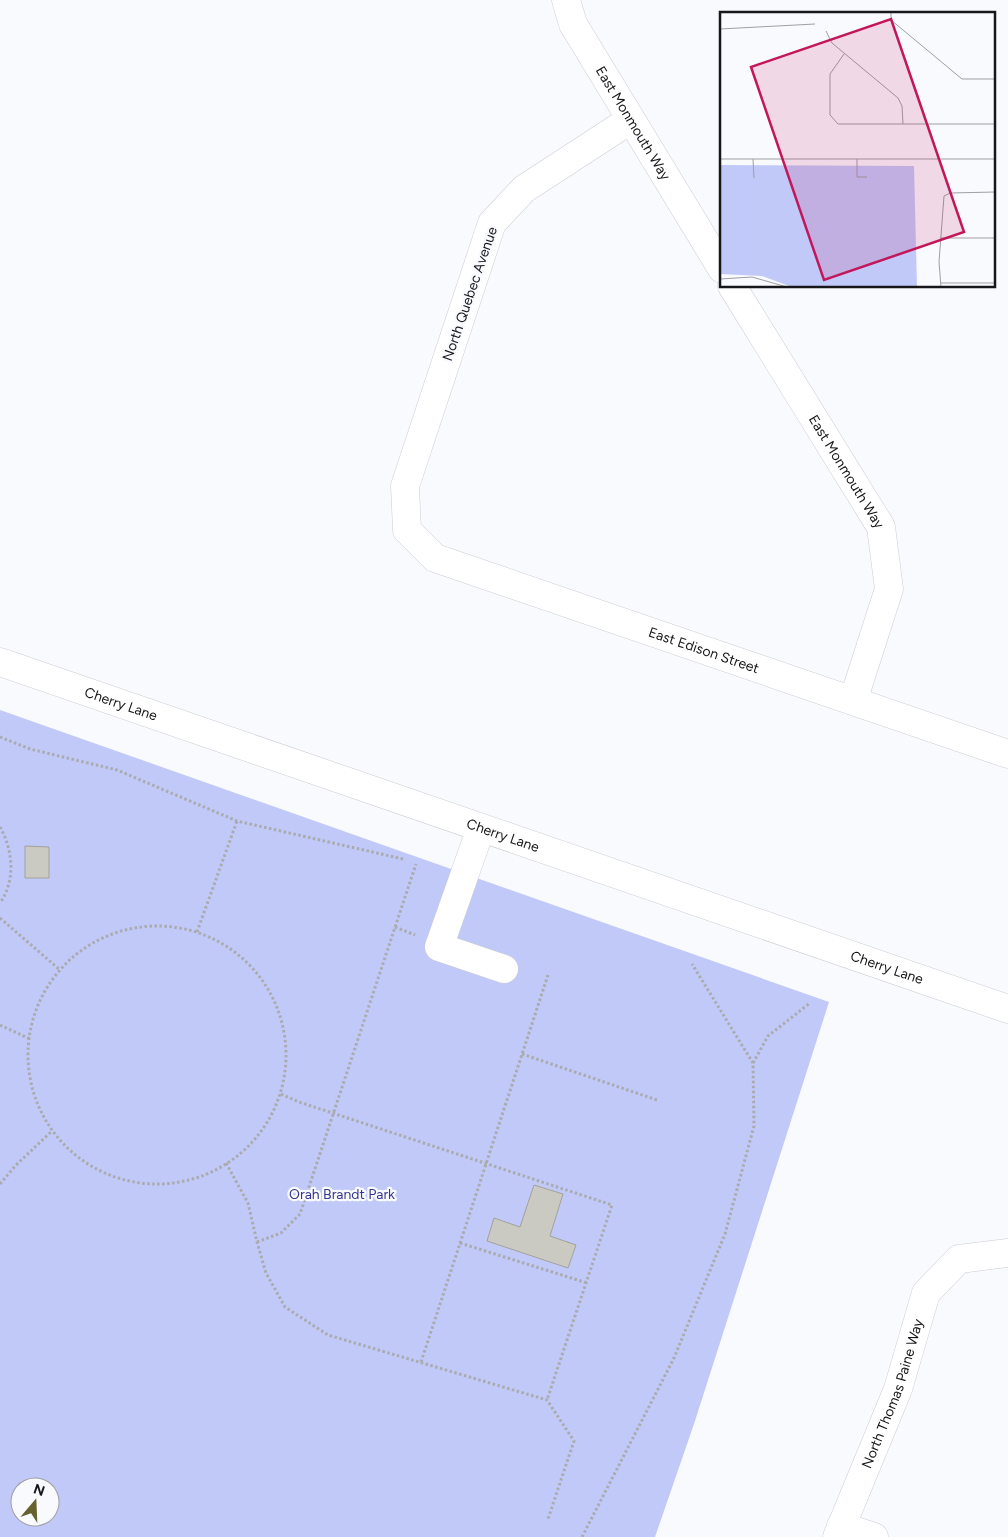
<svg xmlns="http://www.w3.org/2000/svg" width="1008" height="1537" viewBox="0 0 1008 1537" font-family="Figtree,sans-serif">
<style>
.green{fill:#c1c9f9;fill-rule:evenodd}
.building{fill:#cacac3;stroke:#a2a29b}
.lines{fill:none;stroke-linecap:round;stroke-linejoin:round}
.minor-casing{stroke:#cccdd4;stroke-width:29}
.major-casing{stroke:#cccdd4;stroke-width:29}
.path{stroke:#aaabaf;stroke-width:3;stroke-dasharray:2.5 2.5;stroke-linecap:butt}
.minor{stroke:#fff;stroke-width:28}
.major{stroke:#fff;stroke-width:28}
.labels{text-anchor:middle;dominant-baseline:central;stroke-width:4.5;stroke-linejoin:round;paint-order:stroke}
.street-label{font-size:14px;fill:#17171a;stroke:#f9fafe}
.park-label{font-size:14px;fill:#36378e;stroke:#f9fafe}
.inset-road{fill:none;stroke:#9f9fa3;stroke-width:1}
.view{fill:#c2185b;fill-opacity:0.15;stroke:#c2185b;stroke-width:2.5}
.inset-edge{fill:none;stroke:#17171a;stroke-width:2.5}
</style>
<rect width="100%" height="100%" fill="#f9fafe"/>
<path class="green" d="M0 710 829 1002 694 1424 655 1537H0ZM20 1487H50V1517H20Z"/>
<path class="building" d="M25 846 49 847V878H25Z
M534 1185 563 1194 550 1236 576 1245 568 1268 487 1241 494 1218 520 1227Z"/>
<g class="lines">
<g class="minor-casing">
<g id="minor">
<path id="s1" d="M566 0 573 24 722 269"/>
<path id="s2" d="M630 120 524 189 492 223 405 486 407 530 435 558 1008 754"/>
<path id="s3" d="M732 286 881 527 889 589 853 701"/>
<path d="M481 828 439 947 504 969"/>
<path d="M841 1526 874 1537"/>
<path id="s4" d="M837 1537 898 1389 926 1293 959 1259 1008 1253"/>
</g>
</g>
<g class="major-casing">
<g id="major">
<path id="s5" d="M0 662 1008 1009"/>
</g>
</g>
<path class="path" d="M0 737 30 749 117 770 237 821 403 859
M0 827C13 850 16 880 0 903
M0 918 60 970
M28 1055a129 129 0 1 1 258 0a129 129 0 1 1-258 0Z
M395 927 415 935
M197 932 237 821
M0 1025 30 1039
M522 1054 657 1100
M753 1063 768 1036 810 1003
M281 1094 299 1102 612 1205 547 1400
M226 1163 248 1203 257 1242 266 1273 285 1307 328 1335 547 1400 574 1441 548 1519
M0 1184 16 1165 52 1131
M257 1242 281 1233 300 1214 416 864
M460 1243 587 1283
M421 1362 548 975
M582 1537 674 1358 725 1234 754 1126 753 1063 692 964"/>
<use href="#minor" class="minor"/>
<use href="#major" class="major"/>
</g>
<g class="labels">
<g class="street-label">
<text stroke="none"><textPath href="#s1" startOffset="141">East Monmouth Way</textPath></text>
<text transform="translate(470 294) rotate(-71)">North Quebec Avenue</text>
<text stroke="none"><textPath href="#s3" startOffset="218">East Monmouth Way</textPath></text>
<text stroke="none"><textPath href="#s2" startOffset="818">East Edison Street</textPath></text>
<text stroke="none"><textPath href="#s5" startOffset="128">Cherry Lane</textPath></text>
<text stroke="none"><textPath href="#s5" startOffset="532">Cherry Lane</textPath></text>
<text stroke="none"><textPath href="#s5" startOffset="938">Cherry Lane</textPath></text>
<text stroke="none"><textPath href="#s4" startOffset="154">North Thomas Paine Way</textPath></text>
</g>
<g class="park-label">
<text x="342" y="1194">Orah Brandt Park</text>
</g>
</g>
<g transform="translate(720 12)">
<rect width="275" height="275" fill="#f9fafe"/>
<path d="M0 153 194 154 197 275H72L42 264 0 262Z" fill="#c1c9f9"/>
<path class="inset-road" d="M171 0V8L242 67H275M0 17 95 12M106 19 112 31 178 86 182 94 183 112M124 42 110 62V103L118 112H275M0 147H275M33 147 34 166M137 147V165H147M220 226H275M0 267 32 265 67 275M221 271H275M221 275 219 250 224 184 230 181 275 180"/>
<path class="view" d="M171 7 244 220 104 268 31 55Z"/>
<rect width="275" height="275" class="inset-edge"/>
</g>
<g transform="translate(35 1502) rotate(19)"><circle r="24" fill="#f9fafe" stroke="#9f9fa3"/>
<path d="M0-4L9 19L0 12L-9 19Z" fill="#65622f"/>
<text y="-8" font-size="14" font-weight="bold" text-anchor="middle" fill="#17171a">N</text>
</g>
</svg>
